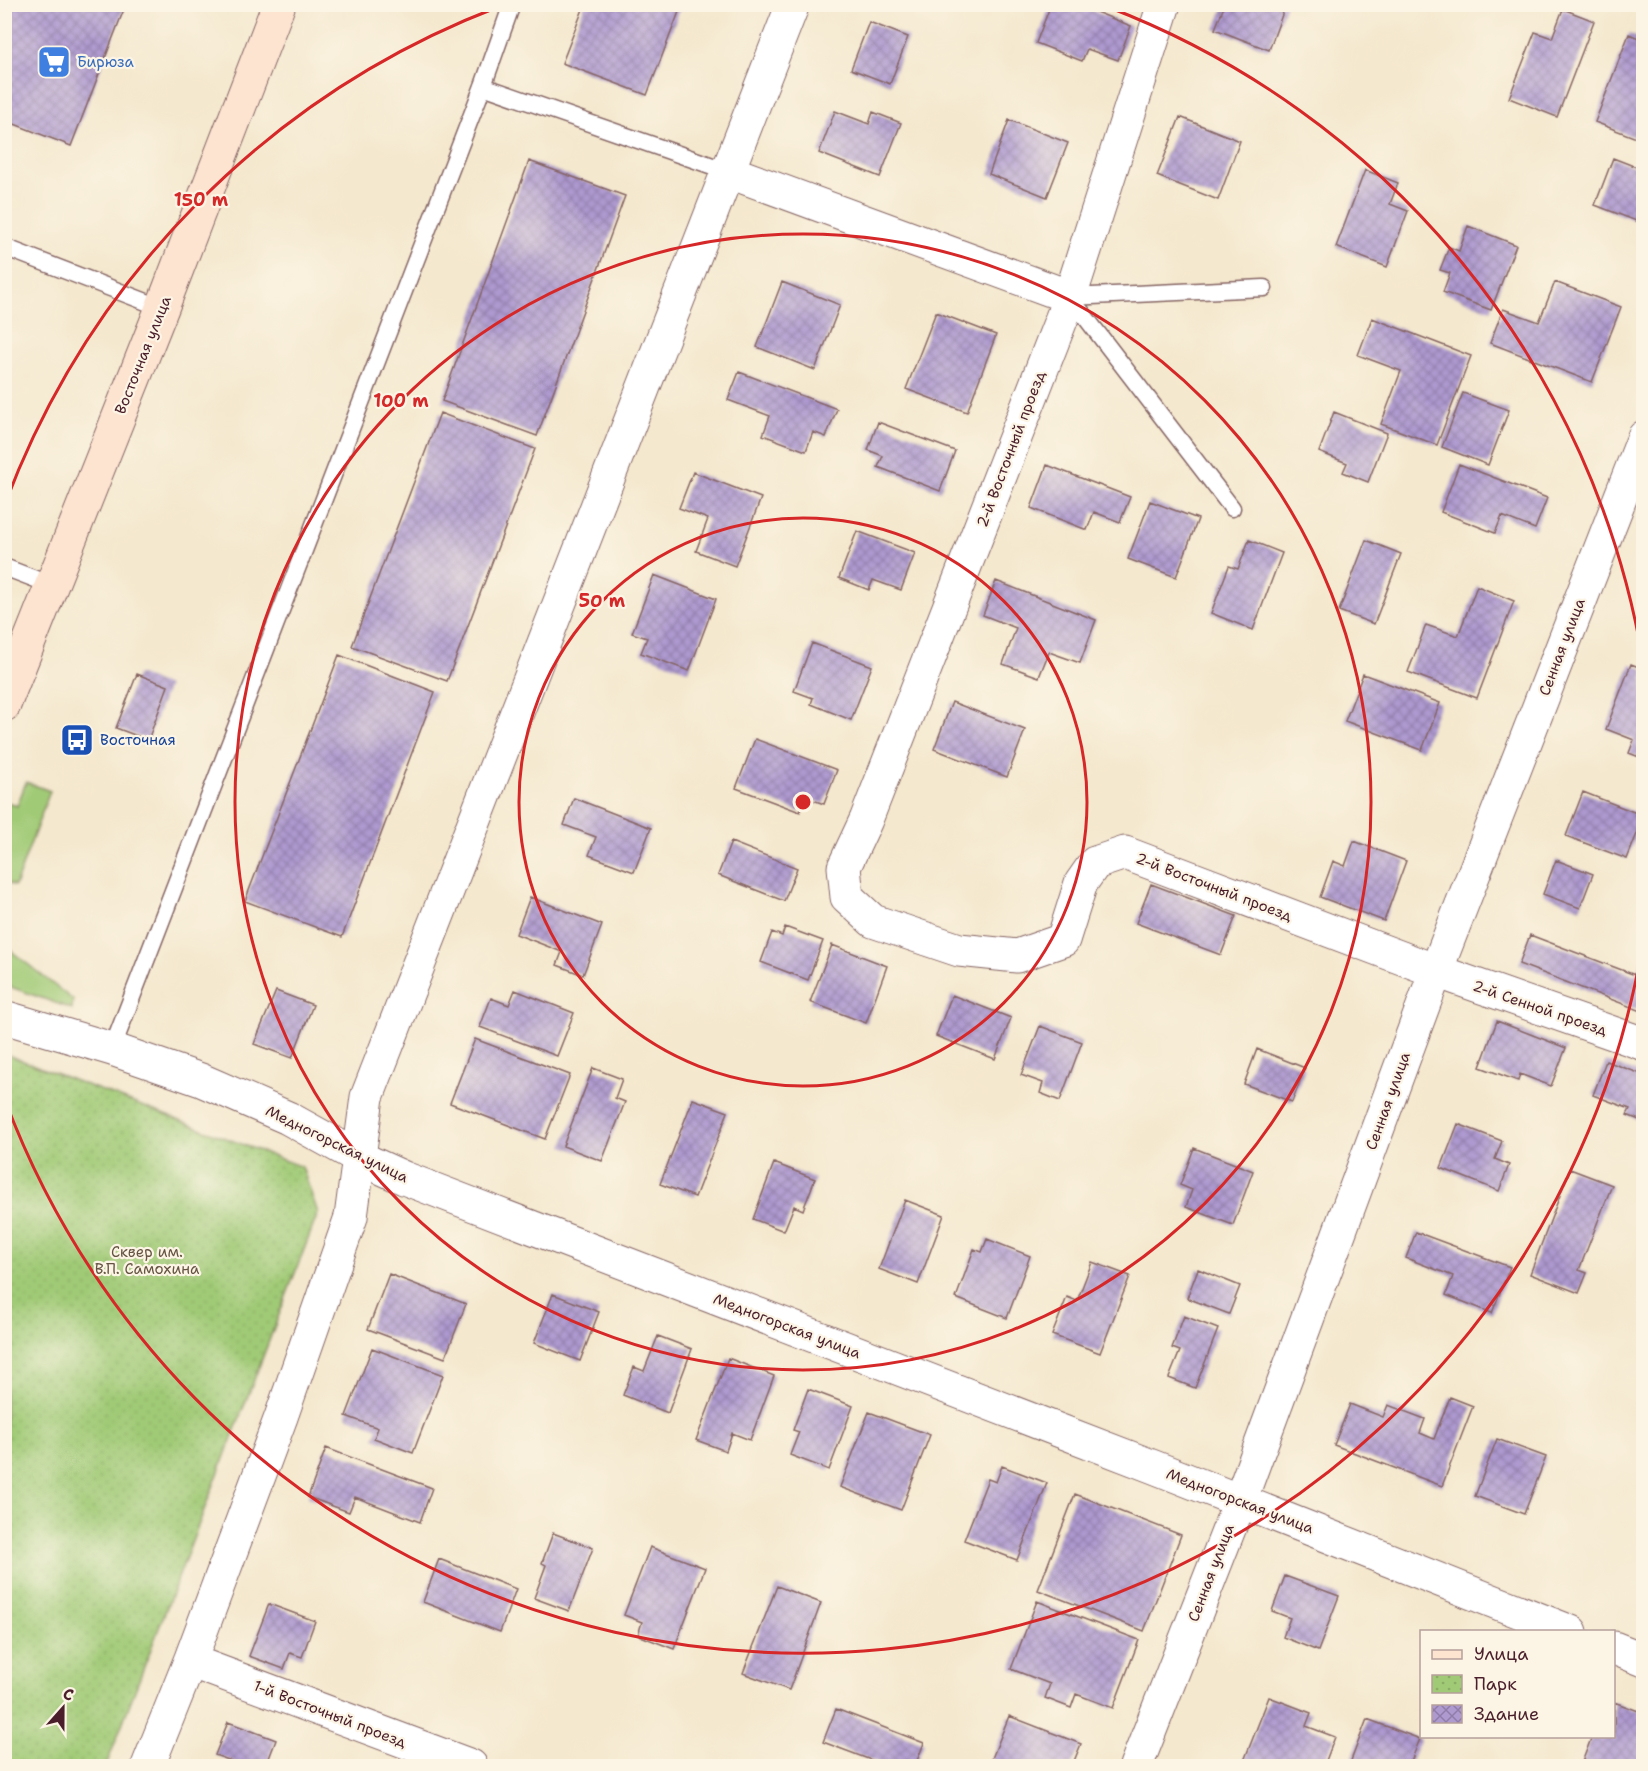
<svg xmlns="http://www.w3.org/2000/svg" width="1648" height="1771" viewBox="0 0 1648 1771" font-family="'Shantell Sans',sans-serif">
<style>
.green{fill:#a0ca76;stroke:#757450;stroke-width:1.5}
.park{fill:url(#park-dots);stroke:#757450;stroke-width:1.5}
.building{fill:url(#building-cross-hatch)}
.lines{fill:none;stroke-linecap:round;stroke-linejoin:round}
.lane-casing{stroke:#866564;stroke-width:19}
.street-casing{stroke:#866564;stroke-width:35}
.secondary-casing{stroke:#866564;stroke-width:35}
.lane{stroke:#fff;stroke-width:16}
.street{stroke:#fff;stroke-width:33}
.secondary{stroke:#fde4d1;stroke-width:33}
.ring{fill:none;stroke:#d62828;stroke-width:3}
.labels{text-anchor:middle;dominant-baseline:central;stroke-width:4.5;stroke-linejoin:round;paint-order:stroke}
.shop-label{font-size:15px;fill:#366cbe;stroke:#fcf5e5;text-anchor:start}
.street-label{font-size:15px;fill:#4a1f2b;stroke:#fcf5e5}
.transit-label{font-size:15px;fill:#164399;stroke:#fcf5e5;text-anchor:start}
.park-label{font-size:15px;fill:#645242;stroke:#fcf5e5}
.centre{fill:#d62828;stroke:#fcf5e5;stroke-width:3}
.ring-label{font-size:18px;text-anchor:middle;font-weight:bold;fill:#d62828;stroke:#fcf5e5;stroke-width:4.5;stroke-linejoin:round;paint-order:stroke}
</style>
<defs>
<pattern id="park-dots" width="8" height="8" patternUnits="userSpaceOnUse" patternTransform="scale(1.5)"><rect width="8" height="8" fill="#a0ca76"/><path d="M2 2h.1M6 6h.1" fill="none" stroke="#8bad66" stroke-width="1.8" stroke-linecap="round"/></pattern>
<pattern id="building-cross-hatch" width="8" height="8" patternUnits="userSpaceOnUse" patternTransform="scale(1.5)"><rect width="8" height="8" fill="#af9ad0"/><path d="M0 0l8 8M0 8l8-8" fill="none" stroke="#907da9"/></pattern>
</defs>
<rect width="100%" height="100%" fill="#fcf5e5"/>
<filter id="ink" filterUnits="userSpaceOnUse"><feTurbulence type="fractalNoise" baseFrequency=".0167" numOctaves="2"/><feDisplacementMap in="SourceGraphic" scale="12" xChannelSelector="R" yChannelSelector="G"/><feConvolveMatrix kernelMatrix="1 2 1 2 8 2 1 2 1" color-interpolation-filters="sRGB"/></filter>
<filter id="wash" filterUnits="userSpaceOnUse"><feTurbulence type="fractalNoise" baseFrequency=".008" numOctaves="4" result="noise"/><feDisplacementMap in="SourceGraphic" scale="24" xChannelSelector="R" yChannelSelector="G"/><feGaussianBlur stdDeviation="1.35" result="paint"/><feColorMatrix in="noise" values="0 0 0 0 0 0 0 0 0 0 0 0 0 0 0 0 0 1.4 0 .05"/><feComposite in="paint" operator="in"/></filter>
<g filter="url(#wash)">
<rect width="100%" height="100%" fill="#f4e8ce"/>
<path class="green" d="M26 782 50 791 15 886 5 882V801L17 806Z
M10 950 73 1000 72 1009 5 985V966Z"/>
<path class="park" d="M5 1054 302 1167 318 1213 106 1766H5Z"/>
<g id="blocks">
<path class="building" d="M4 4H126L71 146 4 120Z
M585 4H682L647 95 562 63Z
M912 4H936L933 13Z
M1051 4H1076L1131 26 1118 60 1087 49 1082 61 1036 43Z
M1225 4H1286L1269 50 1215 29Z
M1563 9 1594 21 1557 117 1509 98 1535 32 1552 38Z
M869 22 908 37 890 84 851 69Z
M1629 34 1644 40V141L1595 122Z
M835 111 869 124 873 112 901 123 880 177 819 153Z
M1180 117 1240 141 1218 200 1157 176Z
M1009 120 1068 143 1047 197 989 174Z
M1613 158 1644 170V224L1595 205Z
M529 161 625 196 537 436 442 401Z
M1365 170 1398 183 1390 204 1408 211 1387 267 1336 247Z
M1468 226 1516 245 1491 310 1443 292 1450 273 1440 270 1449 247 1459 251Z
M782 282 840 305 815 370 757 347Z
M1555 282 1621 307 1592 382 1490 343 1503 309 1539 322Z
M936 312 996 335 967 412 906 389Z
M1372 318 1471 356 1437 445 1381 424 1401 371 1358 355Z
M739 372 837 409 826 437 813 432 806 451 763 435 770 416 728 400Z
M1463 393 1509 410 1488 465 1442 447Z
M1334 412 1387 433 1368 482 1343 472 1347 463 1319 452Z
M440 413 535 449 447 681 352 646Z
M878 422 955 451 940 491 878 467 883 456 868 450Z
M1459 464 1547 498 1535 529 1502 516 1495 533 1441 512Z
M1047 465 1130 497 1120 522 1094 512 1087 530 1031 508Z
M693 472 761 498 735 566 696 551 708 519 679 508Z
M1150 501 1198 519 1176 577 1128 559Z
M857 531 915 553 901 590 873 580 869 590 839 578Z
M1249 540 1282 553 1253 630 1211 613 1229 566 1238 569Z
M1366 540 1401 554 1374 624 1339 611Z
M654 575 716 599 689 671 641 653 647 638 632 633Z
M996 581 1096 620 1080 663 1049 652 1039 677 1003 664 1016 628 983 615Z
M1477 586 1514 601 1477 698 1408 672 1426 625 1458 636Z
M812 643 872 666 851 720 811 704 813 698 794 691Z
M339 655 435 692 342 937 245 901Z
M1631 664 1644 669V759L1629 753 1634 740 1606 729Z
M137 674 168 686 148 740 116 728Z
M1363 674 1440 703 1422 750 1345 721Z
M952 702 1025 730 1007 777 934 749Z
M755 739 837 770 824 804 805 797 800 812 736 788Z
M1583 792 1644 816 1627 859 1566 836Z
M574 798 651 828 634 872 589 855 596 837 564 825Z
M1354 841 1406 861 1384 921 1320 897 1333 861 1345 866Z
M731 842 797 868 784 901 718 875Z
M1556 860 1593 874 1580 908 1543 894Z
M1151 884 1236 916 1221 955 1136 923Z
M530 897 602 925 583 975 557 965 562 952 516 934Z
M785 927 823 941 808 980 761 962 772 932 782 936Z
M1530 935 1635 975 1644 955V1012L1519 964Z
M832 945 887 966 866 1023 810 1002Z
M515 990 574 1013 557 1056 480 1027 491 998 509 1005Z
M276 991 313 1005 292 1058 254 1044Z
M952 995 1011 1018 995 1059 936 1036Z
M1497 1021 1566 1048 1551 1086 1520 1074 1518 1081 1480 1067Z
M1040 1026 1082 1042 1060 1101 1040 1093 1043 1083 1021 1075Z
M475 1039 570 1075 545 1139 450 1103Z
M1257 1049 1305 1068 1292 1102 1244 1084Z
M1606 1061 1644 1075V1122L1627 1115 1630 1109 1593 1095Z
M593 1068 622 1079 615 1098 625 1102 602 1161 563 1146Z
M693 1099 728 1112 695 1197 660 1184Z
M1458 1124 1502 1141 1495 1159 1509 1165 1499 1191 1441 1168Z
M1194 1148 1253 1171 1233 1225 1186 1207 1192 1190 1180 1185Z
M774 1163 815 1179 803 1210 794 1206 784 1231 753 1219Z
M1570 1169 1612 1185 1579 1270 1587 1273 1579 1293 1530 1274Z
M905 1200 944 1215 918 1284 879 1269Z
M1416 1232 1510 1267 1492 1313 1446 1295 1453 1276 1406 1258Z
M987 1239 1030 1256 1007 1318 956 1298 974 1249 982 1252Z
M1092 1262 1130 1276 1100 1353 1052 1335 1067 1297 1077 1301Z
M1198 1269 1240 1286 1229 1314 1187 1298Z
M389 1274 466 1304 445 1358 368 1329Z
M553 1294 599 1312 580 1361 534 1343Z
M1184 1316 1218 1329 1195 1388 1169 1378 1180 1351 1172 1348Z
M658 1336 692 1349 668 1413 623 1395 634 1367 644 1371Z
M372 1348 443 1375 413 1453 374 1438 378 1428 346 1416Z
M728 1358 774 1376 750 1440 732 1433 726 1451 696 1440Z
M808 1389 853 1406 829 1470 790 1455 799 1432 793 1430Z
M1450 1397 1473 1406 1442 1486 1334 1445 1350 1404 1383 1417 1388 1405 1425 1419 1420 1433 1434 1439Z
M869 1412 930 1435 901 1510 840 1487Z
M1497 1439 1546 1457 1524 1514 1475 1496Z
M326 1448 432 1488 420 1522 355 1497 349 1512 308 1497Z
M1002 1466 1047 1483 1017 1560 964 1540 988 1479 996 1482Z
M1075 1494 1181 1535 1144 1631 1038 1590Z
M553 1533 593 1548 569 1611 534 1598 546 1565 542 1563Z
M650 1547 705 1568 674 1649 638 1635 642 1622 624 1615Z
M439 1559 516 1589 500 1632 423 1602Z
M1285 1576 1339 1596 1318 1651 1283 1637 1290 1618 1272 1611Z
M777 1586 821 1603 789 1690 743 1673Z
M1037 1601 1139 1640 1113 1708 1076 1694 1071 1708 1045 1698 1050 1684 1011 1669Z
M269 1604 315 1621 302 1657 290 1653 284 1669 249 1656Z
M1269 1697 1311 1713 1306 1726 1335 1737 1324 1766H1242Z
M1614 1702 1644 1713V1754L1639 1766H1586L1581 1765 1592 1736H1614Z
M836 1709 924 1743 915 1766H887L823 1742Z
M1009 1716 1081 1744 1072 1766H989Z
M1367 1719 1420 1739 1409 1766H1349Z
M228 1722 276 1740 266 1766H245L215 1755Z"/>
</g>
</g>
<g filter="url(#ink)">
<use href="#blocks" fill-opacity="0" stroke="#866564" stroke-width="1.5"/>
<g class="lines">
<g class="lane-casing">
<path id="lane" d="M483 86 727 171
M4 247 162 308
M1070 297 1232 508
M1070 297 1264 288
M4 567 51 585
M112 1049 483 86 512 4"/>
</g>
<g class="street-casing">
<path id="street" d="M1164 4 1070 297 866 820 844 867 847 897 873 921 959 950 1017 956 1063 940 1081 883 1095 863 1125 853 1436 971 1644 1044
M727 171 1070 297
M4 1017 112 1049 201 1080 288 1118 360 1158 404 1178 1154 1467 1571 1632
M1614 1648 1644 1660
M190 1661 471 1766
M148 1766 190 1661 281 1417 351 1217 367 1097 793 4
M1136 1766 1240 1501 1436 971 1644 437"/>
</g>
<g class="secondary-casing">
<path id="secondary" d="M4 705 162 308 279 4"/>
</g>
<use href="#lane" class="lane"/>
<use href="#street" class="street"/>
<use href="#secondary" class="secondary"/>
</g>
</g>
<g class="ring">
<circle cx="803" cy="802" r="284"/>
<circle cx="803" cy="802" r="568"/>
<path d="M1643 943A852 852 0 0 1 5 1100M5 504A852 852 0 0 1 498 7M1108 7A852 852 0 0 1 1643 661"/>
</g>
<defs>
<g id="supermarket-square" transform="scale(1.725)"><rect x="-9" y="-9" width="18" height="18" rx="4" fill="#3f7fe0" stroke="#fcf5e5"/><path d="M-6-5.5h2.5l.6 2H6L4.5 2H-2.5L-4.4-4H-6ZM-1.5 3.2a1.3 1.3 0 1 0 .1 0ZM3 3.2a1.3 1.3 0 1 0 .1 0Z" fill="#fff"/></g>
<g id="bus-square" transform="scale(1.725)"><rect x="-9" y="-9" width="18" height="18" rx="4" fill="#1a4fb4" stroke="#fcf5e5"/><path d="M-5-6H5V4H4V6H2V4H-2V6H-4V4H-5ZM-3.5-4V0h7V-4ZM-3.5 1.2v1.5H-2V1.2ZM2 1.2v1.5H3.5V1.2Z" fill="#fff"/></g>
</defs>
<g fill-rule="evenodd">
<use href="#supermarket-square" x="54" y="62"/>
<use href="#bus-square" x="77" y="740"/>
</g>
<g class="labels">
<g class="shop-label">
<text x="77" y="62">Бирюза</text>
</g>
<g class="street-label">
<text transform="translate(143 355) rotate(-68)">Восточная улица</text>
<text transform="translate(1011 449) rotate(-69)">2-й Восточный проезд</text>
<text transform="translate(1562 647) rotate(-69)">Сенная улица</text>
<text transform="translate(1214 887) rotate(21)">2-й Восточный проезд</text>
<text transform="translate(1540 1008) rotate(19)">2-й Сенной проезд</text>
<text transform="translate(1388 1101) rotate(-70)">Сенная улица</text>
<text transform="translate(337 1144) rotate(26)">Медногорская улица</text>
<text transform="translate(787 1326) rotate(21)">Медногорская улица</text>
<text transform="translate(1240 1501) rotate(21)">Медногорская улица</text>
<text transform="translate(1211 1573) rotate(-69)">Сенная улица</text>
<text transform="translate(330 1714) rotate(21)">1-й Восточный проезд</text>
</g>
<g class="transit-label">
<text x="100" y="740">Восточная</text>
</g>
<g class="park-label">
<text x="147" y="1252">Сквер им.<tspan x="147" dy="17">В.П. Самохина</tspan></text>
</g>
</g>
<circle cx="803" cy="802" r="9" class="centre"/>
<g class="ring-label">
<text x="201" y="206">150 m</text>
<text x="401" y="407">100 m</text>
<text x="602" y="607">50 m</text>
</g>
<rect width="1648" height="1771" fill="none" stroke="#fcf5e5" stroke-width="24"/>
<rect x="1420" y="1630" width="195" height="108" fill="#fcf5e5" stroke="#b59f9b" stroke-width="1.5"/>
<rect x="1432" y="1650" width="30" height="9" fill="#fde4d1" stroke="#b59f9b" stroke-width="1.5"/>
<text x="1474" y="1660" font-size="18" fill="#4a1f2b">Улица</text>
<rect x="1432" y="1675" width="30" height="18" fill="url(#park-dots)" stroke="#b59f9b" stroke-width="1.5"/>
<text x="1474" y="1690" font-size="18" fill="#4a1f2b">Парк</text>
<rect x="1432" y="1705" width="30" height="18" fill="url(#building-cross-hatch)" stroke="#b59f9b" stroke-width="1.5"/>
<text x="1474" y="1720" font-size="18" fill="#4a1f2b">Здание</text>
<g transform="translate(63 1708) rotate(21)" stroke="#fcf5e5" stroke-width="4.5" paint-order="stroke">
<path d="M0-4.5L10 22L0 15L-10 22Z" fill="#4a1f2b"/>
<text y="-9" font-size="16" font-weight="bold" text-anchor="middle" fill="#4a1f2b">С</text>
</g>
</svg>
